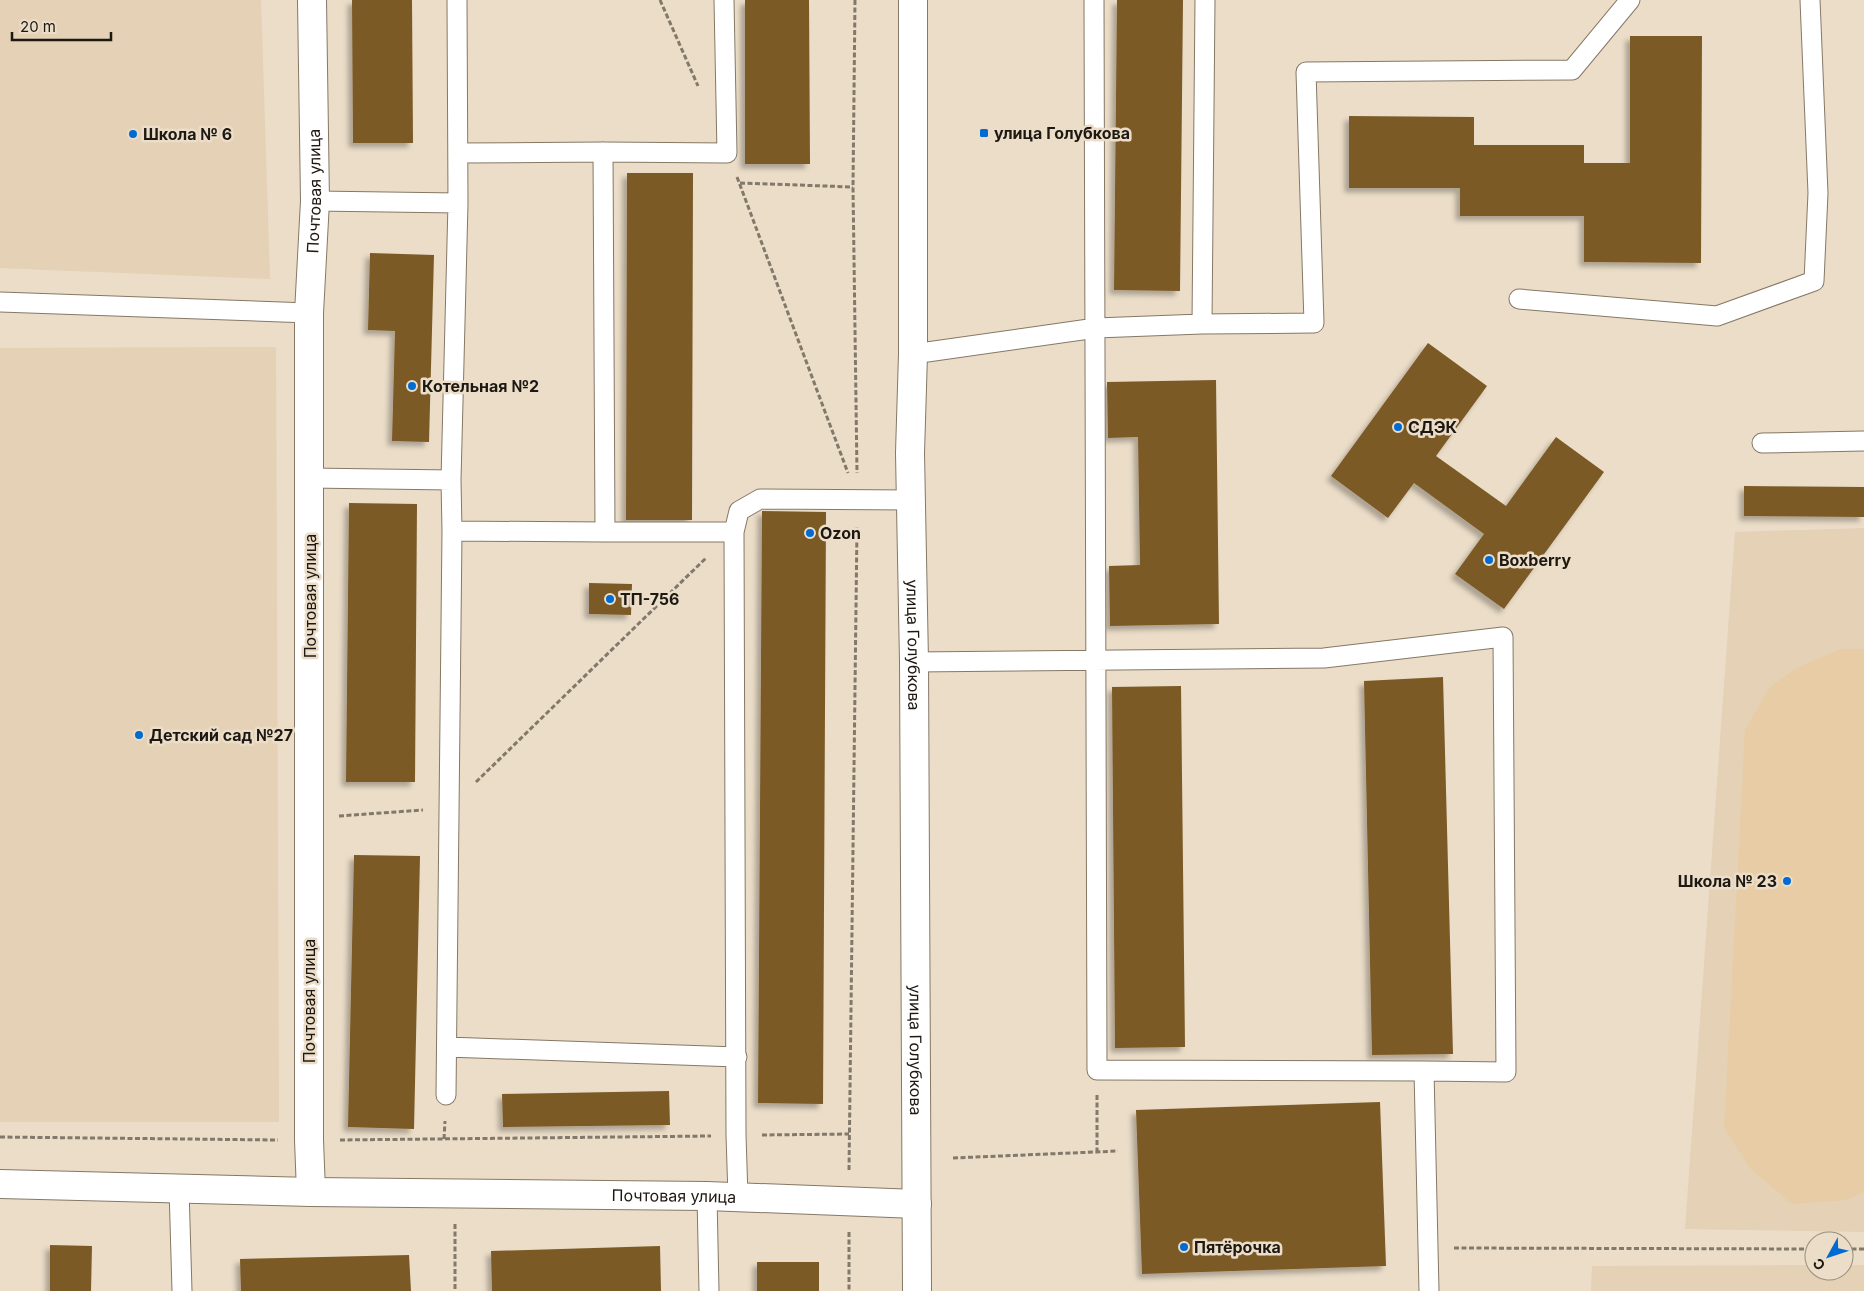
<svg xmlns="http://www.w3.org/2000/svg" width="1864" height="1291" viewBox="0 0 1864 1291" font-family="Inter,sans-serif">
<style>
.built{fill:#e4d1b6}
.green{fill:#e7cca5}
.building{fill:#7b5a26;filter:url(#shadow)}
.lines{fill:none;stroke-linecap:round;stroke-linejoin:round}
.lane-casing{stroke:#857866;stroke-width:21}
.street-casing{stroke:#857866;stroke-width:30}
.secondary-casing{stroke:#857866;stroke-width:30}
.path{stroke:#82796b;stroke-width:3;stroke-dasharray:5 2.5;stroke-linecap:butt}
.lane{stroke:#fff;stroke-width:19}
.street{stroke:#fff;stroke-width:28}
.secondary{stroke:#fff;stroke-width:28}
.poi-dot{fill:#006bd3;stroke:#ebddc8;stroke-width:2}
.labels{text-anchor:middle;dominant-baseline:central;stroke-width:5;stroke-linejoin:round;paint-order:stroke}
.poi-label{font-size:16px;font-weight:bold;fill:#1d1811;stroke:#ebddc8;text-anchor:start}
.street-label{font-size:16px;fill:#1d1811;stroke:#ebddc8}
</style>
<defs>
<filter id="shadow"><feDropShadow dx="-4.5" dy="4.5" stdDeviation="2.5" flood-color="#0004"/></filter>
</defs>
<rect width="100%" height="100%" fill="#ebddc8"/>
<path class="built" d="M0 0H261L270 279 0 268Z
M276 347 279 1122H0V348Z
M1864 528V1232L1685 1229 1735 532Z
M1814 1265V1271H1844V1265H1864V1291H1591L1592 1266Z"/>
<path class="green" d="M1841 649H1864V1192L1846 1200 1792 1204 1750 1168 1724 1128 1745 730 1770 687 1798 667Z"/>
<path class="building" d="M352 0H412L413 143H353Z
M745 0H809L810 164H745Z
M1117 0H1183L1180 291 1114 290Z
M1630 36H1702L1701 263 1584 262V216H1460V188H1349V116L1474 117V145H1584V163H1630Z
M627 173H693L692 520H626Z
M370 253 434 255 429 442 392 441 395 331 368 330Z
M1428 343 1487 386 1436 456 1506 506 1556 437 1604 472 1504 609 1455 574 1484 534 1414 483 1388 518 1331 476Z
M1216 380 1219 624 1110 626 1109 566 1140 565 1138 437 1108 438 1107 382Z
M1744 486 1864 487V517L1744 516Z
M349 503 417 504 415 782H346Z
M762 511 826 512 823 1104 758 1103Z
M589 583 632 584 631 615 589 614Z
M1443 677 1453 1054 1372 1055 1364 681Z
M1181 686 1185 1047 1115 1048 1112 687Z
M354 855 420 856 414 1129 348 1127Z
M669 1091 670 1125 503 1127 502 1094Z
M1380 1102 1386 1266 1142 1274 1136 1110Z
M50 1245 92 1246 91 1291H50Z
M660 1246 661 1291H492L491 1251Z
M409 1255 411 1291H241L240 1259Z
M757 1262H819V1291H757Z"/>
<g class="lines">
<g class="lane-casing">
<path id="lane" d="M1094 0 1097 1070 1424 1071 1429 1291
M603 152 605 532H734
M459 153 603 152 727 153 724 0
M315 201 458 203
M1519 299 1717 316 1814 281 1818 193 1810 0
M0 302 309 313
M1202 324 1314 323 1306 72 1572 70 1630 0
M913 354 1096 328 1202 324 1205 0
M1762 443 1864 441
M309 478 451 480 458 203 457 0
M451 480 452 531
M914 662 1324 658 1503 637 1506 1072 1424 1071
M447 1047 737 1057
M446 1095 452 531 605 532
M179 1188 182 1291
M707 1196 709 1291
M738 1197 736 1135 734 532 739 511 760 499 911 500"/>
</g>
<g class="street-casing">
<g id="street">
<path id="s1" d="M0 1184 311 1192 707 1196 917 1204"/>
<path id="s2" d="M311 1192 309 1140V313L315 201 312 0"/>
</g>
</g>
<g class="secondary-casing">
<g id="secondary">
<path id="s3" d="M913 0V354L910 453 914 662 917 1291"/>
</g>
</g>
<path class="path" d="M660 0 698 86
M855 0 853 187 857 473
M737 177 848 473
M740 183 853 187
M476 782 706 558
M339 816 423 810
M1097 1095V1152
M762 1135 849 1134
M0 1137 278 1140
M444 1139 445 1121
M340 1140 711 1136
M953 1158 1118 1151
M849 1170 857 527
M455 1224V1291
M849 1232V1291
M1454 1248 1814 1249
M1844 1249H1864"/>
<use href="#lane" class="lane"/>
<use href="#street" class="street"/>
<use href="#secondary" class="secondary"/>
</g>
<g class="poi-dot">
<rect x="979" y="128" width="10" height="10" rx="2.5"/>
<circle cx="133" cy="134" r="5"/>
<circle cx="412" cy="386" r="5"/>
<circle cx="1398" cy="427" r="5"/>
<circle cx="810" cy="533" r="5"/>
<circle cx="1489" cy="560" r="5"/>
<circle cx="610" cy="599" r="5"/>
<circle cx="139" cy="735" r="5"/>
<circle cx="1787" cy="881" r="5"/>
<circle cx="1184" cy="1247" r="5"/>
</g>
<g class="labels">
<g class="poi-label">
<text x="994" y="133">улица Голубкова</text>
<text x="143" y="134">Школа № 6</text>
<text x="422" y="386">Котельная №2</text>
<text x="1408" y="427">СДЭК</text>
<text x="820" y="533">Ozon</text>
<text x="1499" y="560">Boxberry</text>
<text x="620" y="599">ТП-756</text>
<text x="149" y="735">Детский сад №27</text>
<text x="1777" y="881" text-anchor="end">Школа № 23</text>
<text x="1194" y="1247">Пятёрочка</text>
</g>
<g class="street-label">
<text stroke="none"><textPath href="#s2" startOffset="1001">Почтовая улица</textPath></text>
<text transform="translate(310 596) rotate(-90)">Почтовая улица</text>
<text stroke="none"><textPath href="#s3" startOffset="645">улица Голубкова</textPath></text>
<text transform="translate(309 1001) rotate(-90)">Почтовая улица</text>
<text stroke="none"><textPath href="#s3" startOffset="1050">улица Голубкова</textPath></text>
<text stroke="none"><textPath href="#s1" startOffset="674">Почтовая улица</textPath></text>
</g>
</g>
<g transform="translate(1829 1256) rotate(230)"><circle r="24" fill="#ebddc8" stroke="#998e7f"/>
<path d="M0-4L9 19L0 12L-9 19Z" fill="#006bd3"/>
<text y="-8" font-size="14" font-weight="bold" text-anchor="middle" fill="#1d1811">С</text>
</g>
<path d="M12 32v8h99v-8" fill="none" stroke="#1d1811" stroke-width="2.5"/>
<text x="20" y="32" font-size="15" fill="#1d1811" stroke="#ebddc8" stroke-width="4" paint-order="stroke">20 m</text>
</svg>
